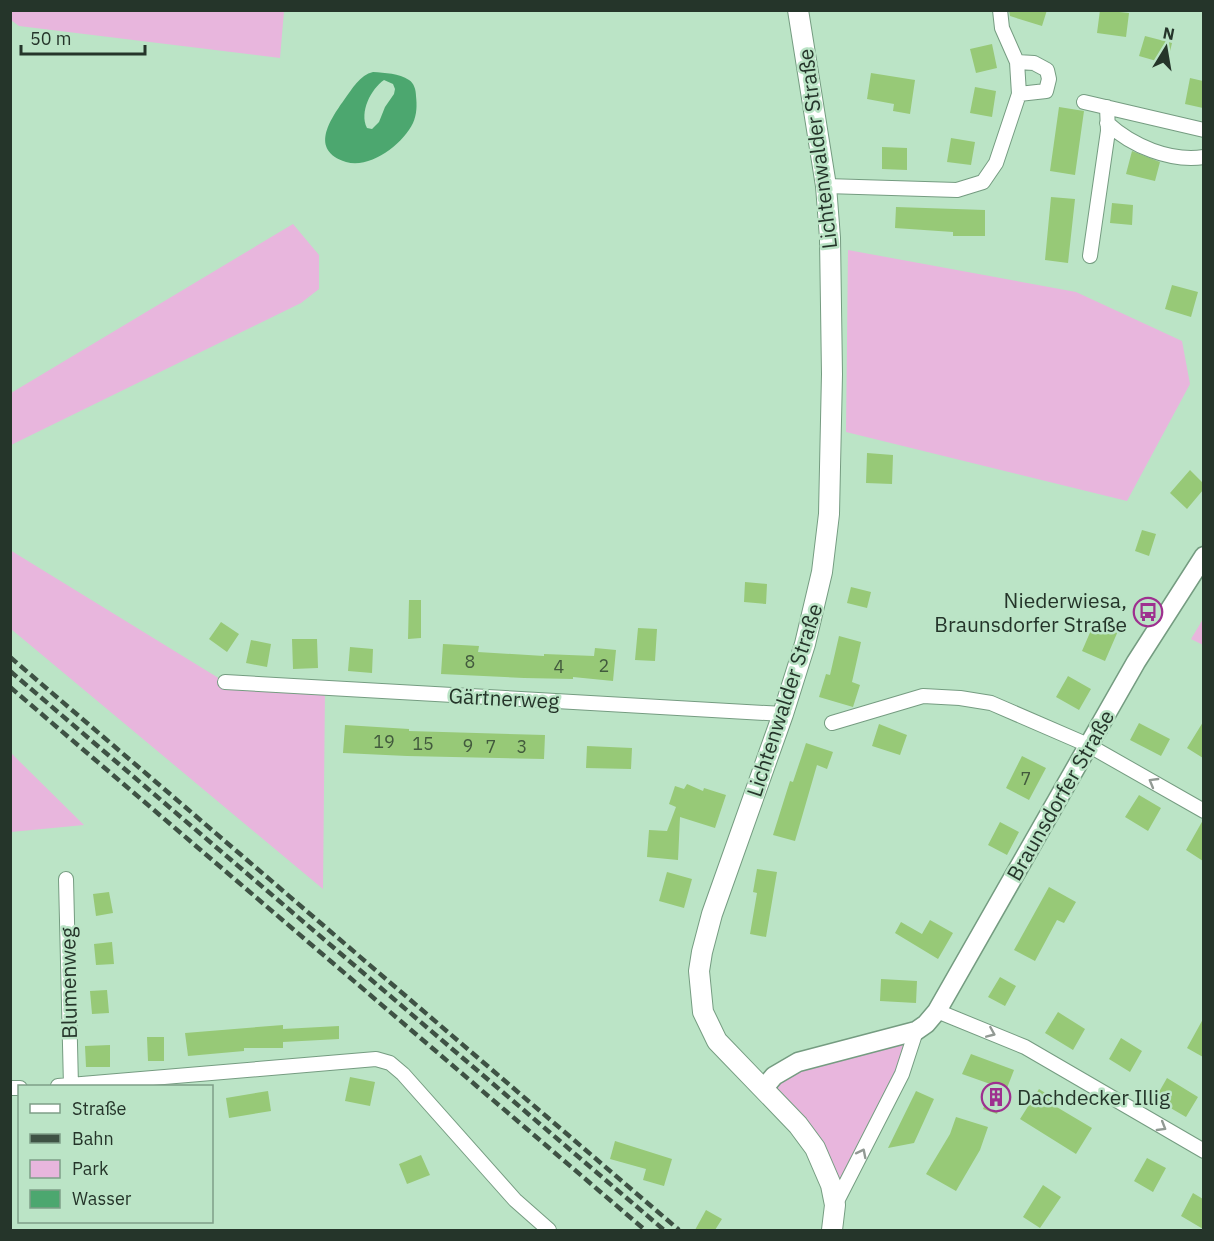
<svg xmlns="http://www.w3.org/2000/svg" width="1214" height="1241" viewBox="0 0 1214 1241" font-family="'IBM Plex Sans',sans-serif">
<style>
.green{fill:#e8b6dd}
.water{fill:#4ca76f;fill-rule:evenodd}
.building{fill:#97c977}
.lines{fill:none;stroke-linecap:round;stroke-linejoin:round}
.minor-casing{stroke:#759c81;stroke-width:16}
.tertiary-casing{stroke:#759c81;stroke-width:21}
.secondary-casing{stroke:#759c81;stroke-width:22}
.minor{stroke:#fff;stroke-width:14}
.tertiary{stroke:#fff;stroke-width:18}
.secondary{stroke:#fff;stroke-width:20}
.rail{stroke:#3e5244;stroke-width:4.5;stroke-dasharray:9 4.5;stroke-linecap:butt}
.oneway{stroke:#929a94}
.labels{text-anchor:middle;dominant-baseline:central;stroke-width:5;stroke-linejoin:round;paint-order:stroke}
.number-label{font-size:18px;fill:#425a3d}
.street-label{font-size:21px;fill:#25352a;stroke:#bbe4c6}
.poi-label{font-size:21px;fill:#25352a;stroke:#bbe4c6;text-anchor:end}
</style>
<rect width="100%" height="100%" fill="#bbe4c6"/>
<path class="green" d="M11 10H284V11L280 58 19 26 11 20Z
M293 224 319 255V289L301 303 11 445V393Z
M848 250 1076 292 1182 341 1190 384 1127 501 846 432Z
M10 550 225 682 325 688 323 889 11 629Z
M1203 619 1204 645H1203L1191 639Z
M10 753H11L84 825 11 832Z
M916 1031 835 1205 831 1185 764 1088 774 1076Z"/>
<path class="water" d="M373 72C385 73 399 73 409 80 414 83 416 90 416 96 417 105 417 114 413 123 403 144 371 169 346 162 309 150 330 120 344 100 352 89 360 75 373 72ZM384 80 393 84 395 89 394 94 385 107 379 122 372 129 367 128C359 112 371 89 384 80Z"/>
<path class="building" d="M1009 10H1047L1042 26 1010 16Z
M1100 10 1129 13 1126 37 1097 33Z
M1145 36 1172 43 1167 64 1139 56Z
M992 44 997 68 976 73 970 49Z
M871 73 915 80 910 114 893 111 894 104 867 99Z
M1190 78 1203 81V108L1185 104Z
M975 87 996 91 992 117 970 113Z
M1059 107 1084 111 1075 175 1050 171Z
M951 138 975 142 971 165 947 162Z
M882 147 907 148V170L882 169Z
M1132 151 1160 162 1155 181 1126 174Z
M1051 197 1075 199 1068 263 1045 260Z
M1112 203 1133 205 1132 225 1110 223Z
M896 207 985 210V236H953V232L895 228Z
M1172 285 1198 292 1191 317 1165 309Z
M867 453 893 455 892 484 866 483Z
M1190 470 1203 483V490L1187 509 1170 493Z
M1142 530 1156 534 1149 556 1135 551Z
M745 582 767 584 766 604 744 602Z
M851 587 871 592 867 608 847 603Z
M409 600H421V638L408 639Z
M1095 621 1118 631 1105 661 1082 651Z
M221 622 239 634 227 652 209 639Z
M638 628 657 629 655 661 635 660Z
M839 636 861 642 852 682 860 685 853 707 819 697 826 674 830 675Z
M292 639H317L318 668 293 669Z
M251 640 271 644 267 667 246 663Z
M443 644 479 646 478 652 544 656V654L594 656 595 648 616 650 613 681 573 677V679L524 678 441 674Z
M350 647 373 649 372 673 348 671Z
M1068 676 1091 689 1079 710 1056 697Z
M1203 722V758L1187 748Z
M1139 723 1170 739 1161 756 1130 740Z
M879 724 907 735 900 755 872 746Z
M345 725 409 729V731L545 735 544 759 407 756 343 753Z
M806 743 833 752 827 769 817 765 795 841 773 835 790 781 793 782Z
M587 746 632 748 631 769 586 768Z
M1022 756 1046 768 1029 800 1006 788Z
M687 784 703 791 704 788 726 795 715 828 680 817 678 860 647 857 649 830 667 831 676 807 669 804 675 786 684 789Z
M1139 795 1161 808 1148 831 1125 817Z
M1203 820V861L1186 850Z
M1000 822 1019 832 1007 855 988 845Z
M757 869 777 872 766 937 750 934 757 893 753 892Z
M667 872 692 879 684 908 659 901Z
M1049 887 1076 902 1064 923 1057 920 1035 961 1014 950Z
M109 892 113 913 96 916 93 894Z
M930 920 953 933 938 959 895 933 901 922 922 934Z
M112 942 114 964 96 965 94 944Z
M1000 977 1016 986 1005 1006 988 997Z
M881 979 917 981 916 1003 880 1001Z
M107 990 109 1013 92 1014 90 991Z
M1058 1012 1085 1029 1073 1050 1045 1033Z
M1203 1019V1057L1187 1048Z
M283 1025V1029L339 1026V1039L283 1042V1048H244V1051L188 1056 185 1033Z
M147 1037H164V1061H148Z
M1121 1038 1142 1051 1130 1072 1109 1059Z
M110 1045V1067H86L85 1046Z
M971 1054 1014 1070 997 1114 983 1109 993 1085 962 1074Z
M350 1077 375 1082 370 1106 345 1101Z
M1167 1078 1198 1097 1186 1117 1155 1099Z
M1039 1089 1058 1101 1055 1106 1092 1128 1076 1154 1020 1119Z
M268 1091 271 1111 229 1118 226 1098Z
M916 1091 934 1099 914 1143 888 1148Z
M956 1117 988 1127 980 1150 956 1191 926 1174 950 1134Z
M615 1141 672 1159 664 1186 643 1180 646 1169 610 1159Z
M421 1155 430 1175 407 1184 399 1164Z
M1147 1158 1166 1168 1153 1192 1134 1181Z
M1043 1185 1061 1197 1040 1228 1023 1217Z
M1193 1193 1203 1199V1229L1181 1216Z
M706 1210 722 1219 715 1230H695Z"/>
<g class="lines">
<g class="minor-casing">
<path id="minor" d="M1000 10 1002 28 1017 62 1019 94
M1084 102 1204 130
M1107 123C1132 146 1170 162 1204 157
M826 186 957 190 983 182 996 163 1019 94 1046 91 1049 79 1047 70 1034 63 1017 62
M1090 256 1108 131 1107 107
M225 682 783 714
M832 723 923 696 960 698 991 703 1088 745 1204 811
M66 879 71 1086
M937 1011 1025 1047 1204 1151
M58 1086 376 1059 390 1063 403 1074 515 1200 549 1230
M10 1088H20
M835 1205 902 1074 916 1031"/>
</g>
<g class="tertiary-casing">
<path id="tertiary" d="M764 1088 774 1076 798 1062 916 1031 926 1024 937 1011 1136 662 1204 556"/>
</g>
<g class="secondary-casing">
<path id="secondary" d="M798 10 826 186 830 238 832 374 829 514 822 572 805 644 783 714 712 914 702 952 699 971 703 1012 717 1041 798 1125 815 1148 831 1185 835 1205 832 1230"/>
</g>
<use href="#minor" class="minor"/>
<use href="#tertiary" class="tertiary"/>
<use href="#secondary" class="secondary"/>
<path class="rail" d="M10 657 679 1230
M10 671 664 1230
M10 687 645 1230"/>
</g>
<defs><path id="oneway-chevron" d="M-2-3.5L2.5 0L-2 3.5" fill="none" stroke-width="1.6" stroke-linecap="round" stroke-linejoin="round" transform="scale(1.5)"/></defs>
<g class="oneway">
<use href="#oneway-chevron" transform="translate(1153 782) rotate(-150)"/>
<use href="#oneway-chevron" transform="translate(991 1033) rotate(23)"/>
<use href="#oneway-chevron" transform="translate(1162 1127) rotate(31)"/>
<use href="#oneway-chevron" transform="translate(862 1153) rotate(-63)"/>
</g>
<defs>
<g id="bus-ring" transform="scale(1.5)"><circle r="9.5" fill="#bbe4c6" stroke="#9e308f" stroke-width="1.5"/><path d="M-5-6H5V4H4V6H2V4H-2V6H-4V4H-5ZM-3.5-4V0h7V-4ZM-3.5 1.2v1.5H-2V1.2ZM2 1.2v1.5H3.5V1.2Z" fill="#9e308f"/></g>
<g id="building-ring" transform="scale(1.5)"><circle r="9.5" fill="#bbe4c6" stroke="#9e308f" stroke-width="1.5"/><path d="M-4-6H4V6H1V3H-1V6H-4ZM-2.5-4.3h1.7v1.8h-1.7ZM.8-4.3h1.7v1.8H.8ZM-2.5-1h1.7V.8h-1.7ZM.8-1h1.7V.8H.8Z" fill="#9e308f"/></g>
</defs>
<g fill-rule="evenodd">
<use href="#bus-ring" x="1148" y="612"/>
<use href="#building-ring" x="996" y="1097"/>
</g>
<g class="labels">
<g class="number-label">
<text x="470" y="661">8</text>
<text x="604" y="665">2</text>
<text x="559" y="666">4</text>
<text x="384" y="741">19</text>
<text x="423" y="743">15</text>
<text x="468" y="745">9</text>
<text x="491" y="746">7</text>
<text x="522" y="746">3</text>
<text x="1026" y="778">7</text>
</g>
<g class="street-label">
<text transform="translate(817 149) rotate(-97)">Lichtenwalder Straße</text>
<text transform="translate(504 698) rotate(3)">Gärtnerweg</text>
<text transform="translate(784 700) rotate(-72)">Lichtenwalder Straße</text>
<text transform="translate(1060 795) rotate(-60)">Braunsdorfer Straße</text>
<text transform="translate(68 983) rotate(-91)">Blumenweg</text>
</g>
<g class="poi-label">
<text x="1127" y="600">Niederwiesa,<tspan x="1127" dy="24">Braunsdorfer Straße</tspan></text>
<text x="1017" y="1097" text-anchor="start">Dachdecker Illig</text>
</g>
</g>
<rect width="1214" height="1241" fill="none" stroke="#25352a" stroke-width="24"/>
<rect x="18" y="1085" width="195" height="138" fill="#bbe4c6" stroke="#7f9e88" stroke-width="1.5"/>
<rect x="30" y="1104" width="30" height="9" fill="#ffffff" stroke="#7f9e88" stroke-width="1.5"/>
<text x="72" y="1115" font-size="18" fill="#25352a">Straße</text>
<rect x="30" y="1134" width="30" height="9" fill="#3e5244" stroke="#7f9e88" stroke-width="1.5"/>
<text x="72" y="1145" font-size="18" fill="#25352a">Bahn</text>
<rect x="30" y="1160" width="30" height="18" fill="#e8b6dd" stroke="#7f9e88" stroke-width="1.5"/>
<text x="72" y="1175" font-size="18" fill="#25352a">Park</text>
<rect x="30" y="1190" width="30" height="18" fill="#4ca76f" stroke="#7f9e88" stroke-width="1.5"/>
<text x="72" y="1205" font-size="18" fill="#25352a">Wasser</text>
<g transform="translate(1166 48) rotate(11)" stroke="#bbe4c6" stroke-width="4.5" paint-order="stroke">
<path d="M0-4.5L10 22L0 15L-10 22Z" fill="#25352a"/>
<text y="-9" font-size="16" font-weight="bold" text-anchor="middle" fill="#25352a">N</text>
</g>
<path d="M21 45v9h124v-9" fill="none" stroke="#25352a" stroke-width="3"/>
<text x="30" y="45" font-size="18" fill="#25352a" stroke="#bbe4c6" stroke-width="4.5" paint-order="stroke">50 m</text>
</svg>
